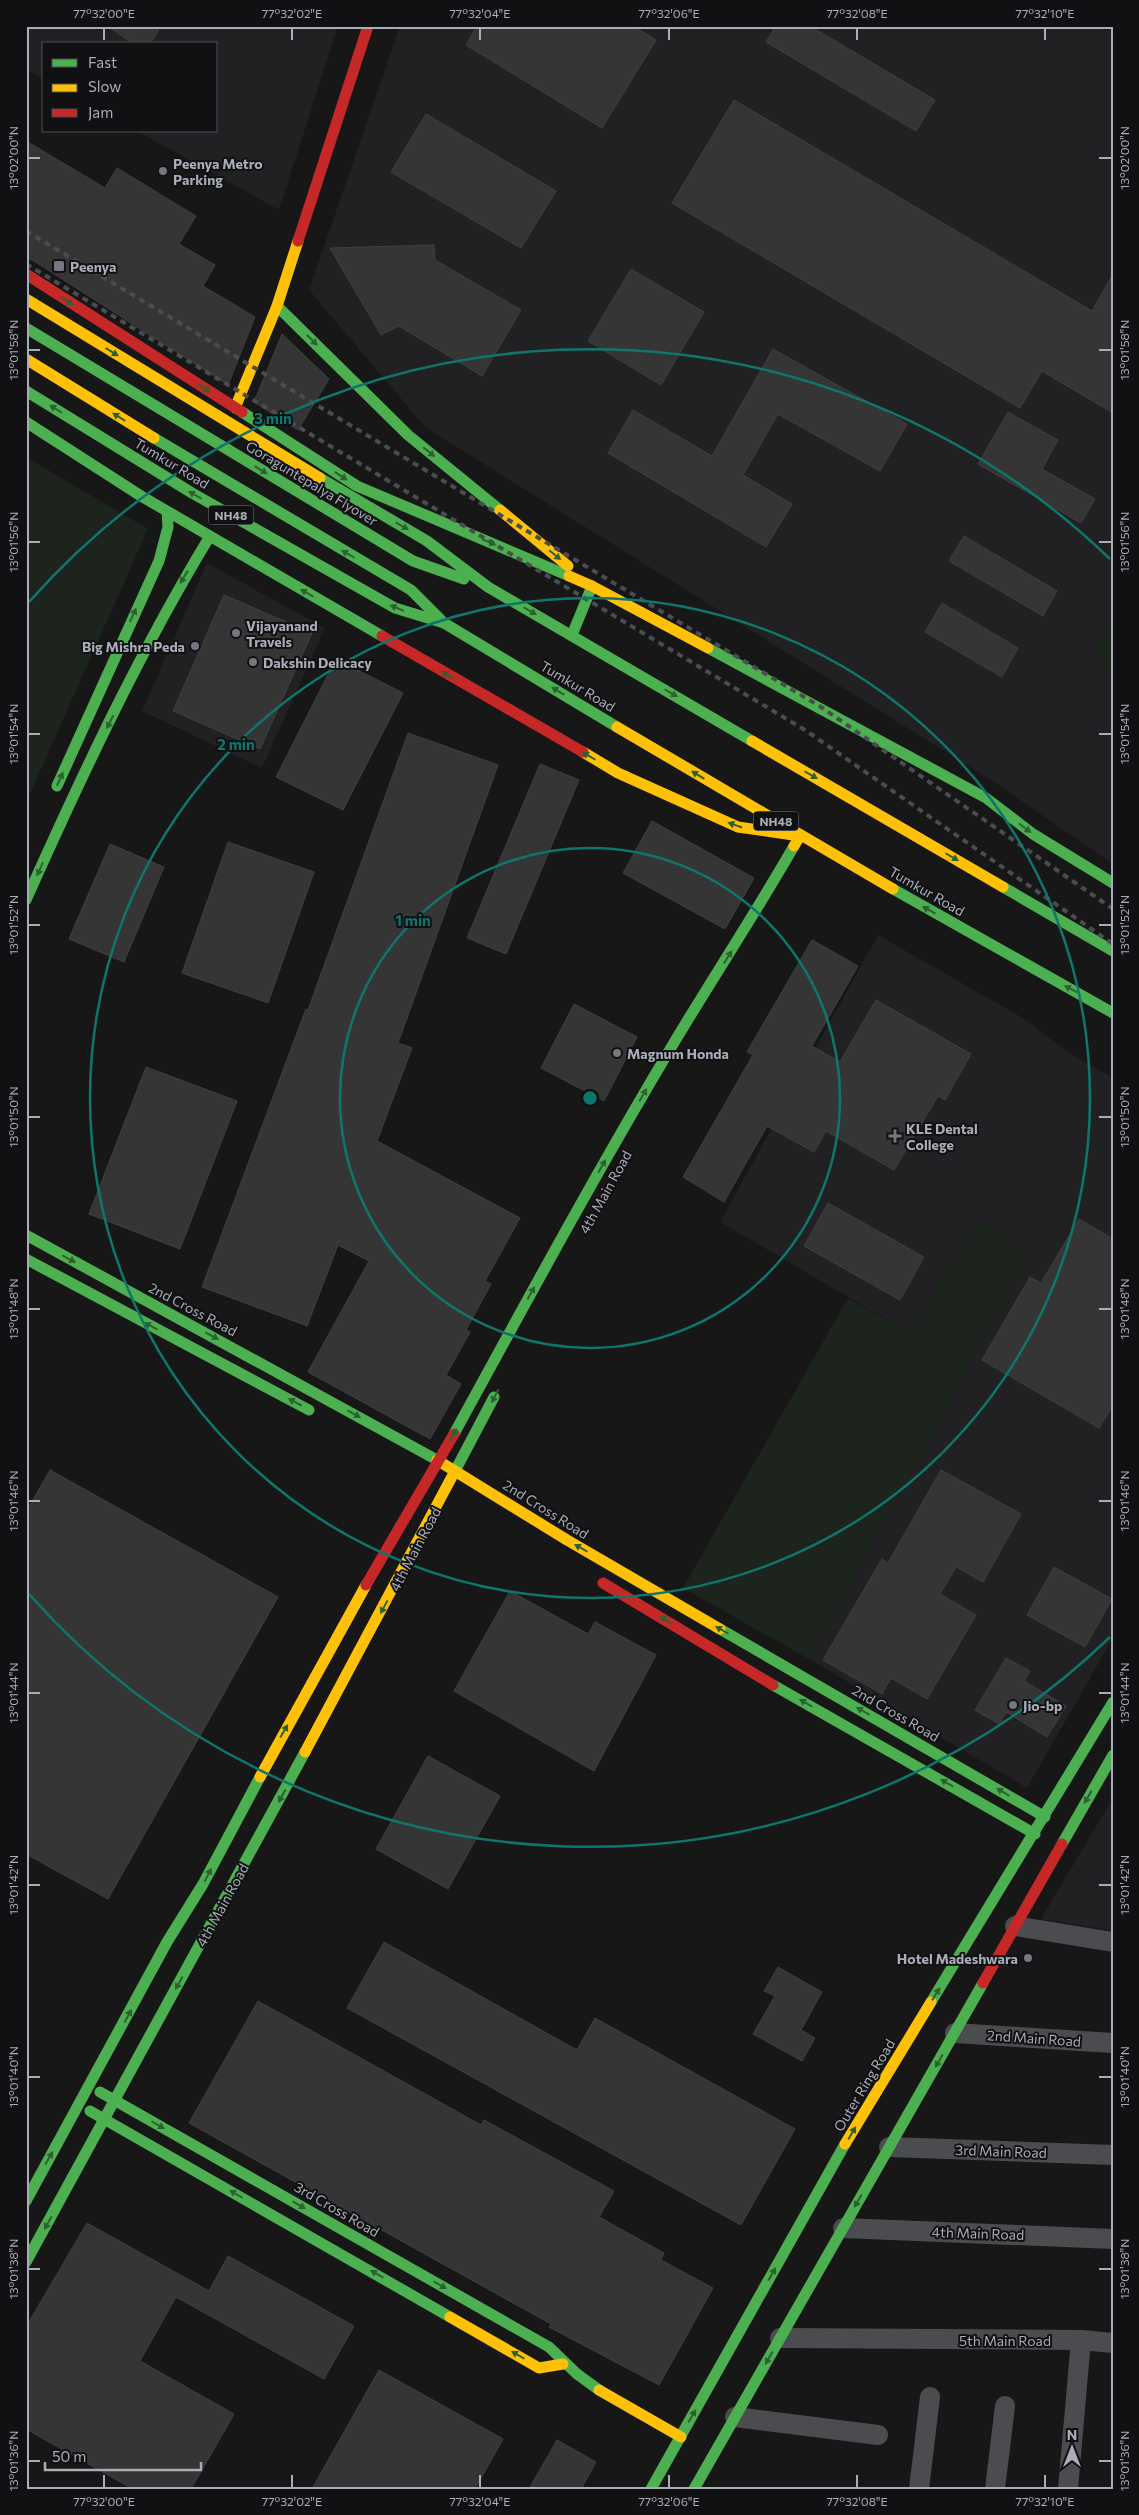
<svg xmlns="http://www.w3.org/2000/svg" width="1139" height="2515" viewBox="0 0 1139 2515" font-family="Commissioner,sans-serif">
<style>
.built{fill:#212123}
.green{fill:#1d241e}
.building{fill:#353536;stroke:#3f4043}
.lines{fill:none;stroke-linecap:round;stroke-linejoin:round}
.street{stroke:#4b4c50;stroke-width:20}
.fast{stroke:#4caf50;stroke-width:11}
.slow{stroke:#ffc107;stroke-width:11}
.jam{stroke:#c62828;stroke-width:11}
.rail{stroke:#4b4c4f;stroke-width:4;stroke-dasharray:6 5;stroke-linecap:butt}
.oneway{fill:#2e6032}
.ticks{fill:none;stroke:#a8adb8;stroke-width:2}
.ring{fill:none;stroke:#0f766e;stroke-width:2.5}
.poi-dot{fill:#757880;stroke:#111113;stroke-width:2}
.labels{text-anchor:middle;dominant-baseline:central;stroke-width:4;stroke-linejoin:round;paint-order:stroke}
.shield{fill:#111113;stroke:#7b7e86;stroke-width:1}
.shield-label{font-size:12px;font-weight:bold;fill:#a8adb8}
.poi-label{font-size:14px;font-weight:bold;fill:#a8adb8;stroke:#111113;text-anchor:start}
.street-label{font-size:14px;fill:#a8adb8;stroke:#111113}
.centre{fill:#0f766e;stroke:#111113;stroke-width:2.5}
.ring-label{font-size:15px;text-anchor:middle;font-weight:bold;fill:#0f766e;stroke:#111113;stroke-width:4;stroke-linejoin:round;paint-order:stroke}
.neatline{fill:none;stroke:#a8adb8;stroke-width:2}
.ticks-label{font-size:12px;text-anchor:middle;fill:#a8adb8}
</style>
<rect width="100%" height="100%" fill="#171717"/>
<path class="built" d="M26 26H338L279 210 137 131H216V44H44V79L26 70Z
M400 26H1113V864L994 782 425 427 309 290Z
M207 563 325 628 262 768 142 711Z
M878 935 1028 1021 1069 1053 1113 1078V1638L1027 1788 809 1659 1032 1252 977 1219 910 1333 720 1222Z
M1113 1798V1931L1041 1919Z"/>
<path class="green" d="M26 457 148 529 26 803Z
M1113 615V674L1094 655Z
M977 1219 1032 1252 809 1659 683 1588 848 1298 910 1333Z"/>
<path class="building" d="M107 26H161L150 44H134Z
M477 26H633L656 40 602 128 466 45Z
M776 26H810L935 100 916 131 766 42Z
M734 100 1092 311 1113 274V413L1042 371 1020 408 672 203Z
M426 114 556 191 521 248 391 172Z
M26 141 105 188 117 168 196 216 179 244 215 265 203 286 255 317 228 385 34 261 26 258Z
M434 245 435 260 521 310 482 376 399 326 381 335 330 248Z
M631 269 704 312 661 385 588 341Z
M282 334 329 379 298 430 254 402Z
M773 349 907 424 880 471 778 414 743 475 792 504 766 547 608 453 633 410 712 456Z
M1008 412 1058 440 1042 469 1095 499 1081 523 978 464Z
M964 536 1057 591 1043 616 949 561Z
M224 595 312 633 260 749 173 711Z
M942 603 1018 648 1002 677 925 632Z
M336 659 403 693 343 810 276 777Z
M408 733 498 765 398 1043 412 1048 377 1141 520 1218 485 1281 491 1284 466 1330 470 1332 446 1375 461 1384 430 1439 308 1372 369 1261 338 1245 307 1326 202 1287 306 1009 308 1010Z
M540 764 579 780 506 954 467 938Z
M652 821 754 878 725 929 623 873Z
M228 842 314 872 268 1003 182 973Z
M110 844 164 867 124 962 69 939Z
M812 940 858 966 812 1046 840 1062 876 1000 971 1054 945 1100 938 1096 894 1170 826 1131 814 1152 767 1126 724 1202 683 1177 753 1055 747 1052Z
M574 1004 637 1037 604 1101 541 1068Z
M146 1067 237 1101 180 1249 89 1214Z
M828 1203 924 1257 900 1300 804 1246Z
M1079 1219 1113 1239V1405L1099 1428 982 1360 1030 1277 1041 1283Z
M50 1470 278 1597 108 1899 26 1854V1512Z
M941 1470 1021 1514 983 1582 956 1567 940 1594 976 1615 927 1699 891 1678 882 1694 823 1660 882 1559 888 1563Z
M1054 1567 1112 1599 1085 1647 1027 1615Z
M510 1591 588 1634 595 1622 656 1655 594 1771 454 1691Z
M1006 1658 1030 1671 1024 1681 1066 1706 1047 1737 1006 1712 999 1724 975 1710Z
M428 1756 500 1796 448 1889 376 1849Z
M384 1942 577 2050 595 2018 795 2129 741 2225 347 2008Z
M778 1967 822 1992 801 2030 815 2038 802 2061 753 2034 775 1996 764 1991Z
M258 2001 481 2125 484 2120 614 2191 599 2217 664 2253 661 2260 713 2288 659 2385 549 2327 551 2324 189 2123Z
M87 2223 209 2291 228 2256 354 2326 324 2379 176 2297 140 2361 234 2414 191 2489H133L26 2429V2327Z
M379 2370 503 2439 475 2489H312Z
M557 2440 596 2462 581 2489H529Z"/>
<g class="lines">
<path class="street" d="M1015 1926 1113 1942
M955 2033 1113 2043
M889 2147 1113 2155
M843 2228 1113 2239
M780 2338 1081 2340 1068 2489
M1081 2340 1113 2343
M735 2417 878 2435
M919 2489 930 2397
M995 2489 1005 2406"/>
<path class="fast" d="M277 306 408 435 500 510
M26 328 413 561 464 579
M26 391 192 493 395 608 444 623 617 727
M242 412 357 486 569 576
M26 422 141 496 382 636
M154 438 411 590 441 620
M320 478 427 541 488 587 752 741
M572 635 592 586
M708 648 986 798 1033 834 1113 883
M57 786 159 561 168 527 167 511
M1003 887 1113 951
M893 889 1113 1013
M26 900C82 775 139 653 210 536
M26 1235 437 1460
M26 1259 309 1410
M454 1434C525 1304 596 1173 672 1046 712 979 755 914 794 846
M455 1471 494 1397
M720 1629 1045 1817
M773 1685 1035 1834
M1062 1844 1113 1755
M931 2002 1113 1702
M100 2092 549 2347 577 2374 599 2390
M90 2111 450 2317
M26 2201 167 1942 203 1884 260 1777
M26 2262 305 1752
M651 2489 845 2144
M694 2489 983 1983"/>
<path class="slow" d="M26 299 320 478
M26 359 154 438
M235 408 277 306 298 241
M500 510 568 566
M569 576 592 586 708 648
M617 727 893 889
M752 741 1003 887
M583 752 618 773 738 827 800 836 794 846
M437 1460 567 1540 720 1629
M305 1752 455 1471
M260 1777 366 1585
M845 2144 931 2002
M450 2317 539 2368 563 2364
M599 2390 681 2437"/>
<path class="jam" d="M298 241 368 26
M26 274 242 412
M382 636 583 752
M603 1583 773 1685
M366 1585 454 1434
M983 1983 1062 1844"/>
<path class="rail" d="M26 231 821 707 1113 909
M26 264 805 730 1113 944"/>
</g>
<defs><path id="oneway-solid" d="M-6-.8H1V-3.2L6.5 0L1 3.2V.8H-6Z" transform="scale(1.25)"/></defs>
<g class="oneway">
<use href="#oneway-solid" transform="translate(67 301) rotate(33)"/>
<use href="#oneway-solid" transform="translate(312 340) rotate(44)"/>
<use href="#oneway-solid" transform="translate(112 352) rotate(32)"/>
<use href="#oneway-solid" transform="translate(204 388) rotate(33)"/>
<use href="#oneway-solid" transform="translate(56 409) rotate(-148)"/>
<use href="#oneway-solid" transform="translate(119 417) rotate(-148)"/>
<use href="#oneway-solid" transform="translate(429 452) rotate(39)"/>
<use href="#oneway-solid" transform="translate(261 470) rotate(31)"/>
<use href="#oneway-solid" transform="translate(341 476) rotate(33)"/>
<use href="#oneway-solid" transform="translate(195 495) rotate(-150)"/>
<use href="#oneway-solid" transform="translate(402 526) rotate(30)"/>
<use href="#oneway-solid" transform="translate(489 542) rotate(23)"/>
<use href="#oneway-solid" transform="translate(348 554) rotate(-150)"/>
<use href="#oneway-solid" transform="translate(555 555) rotate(39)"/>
<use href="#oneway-solid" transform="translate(184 577) rotate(122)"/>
<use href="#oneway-solid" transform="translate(307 593) rotate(-150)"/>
<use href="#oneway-solid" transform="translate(397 608) rotate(-158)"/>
<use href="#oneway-solid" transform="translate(530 611) rotate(30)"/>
<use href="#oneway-solid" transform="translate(133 615) rotate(-66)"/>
<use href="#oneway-solid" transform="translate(448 675) rotate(-150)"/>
<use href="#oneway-solid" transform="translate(558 691) rotate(-149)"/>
<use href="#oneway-solid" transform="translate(671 693) rotate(30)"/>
<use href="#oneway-solid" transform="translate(110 722) rotate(117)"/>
<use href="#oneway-solid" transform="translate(589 756) rotate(-150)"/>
<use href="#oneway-solid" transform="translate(698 775) rotate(-149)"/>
<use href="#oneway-solid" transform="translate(811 775) rotate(30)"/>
<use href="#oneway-solid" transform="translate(60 779) rotate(-66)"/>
<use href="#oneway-solid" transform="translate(735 825) rotate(-161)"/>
<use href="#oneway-solid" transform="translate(1025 828) rotate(37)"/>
<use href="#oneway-solid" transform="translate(952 857) rotate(30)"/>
<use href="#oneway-solid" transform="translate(40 869) rotate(114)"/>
<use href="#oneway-solid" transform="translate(929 910) rotate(-151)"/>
<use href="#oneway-solid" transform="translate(728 957) rotate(-58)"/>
<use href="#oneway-solid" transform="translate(1071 989) rotate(-152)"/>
<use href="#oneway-solid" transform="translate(643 1095) rotate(-60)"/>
<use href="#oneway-solid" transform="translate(602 1166) rotate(-60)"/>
<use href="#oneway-solid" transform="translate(69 1259) rotate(28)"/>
<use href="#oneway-solid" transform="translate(531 1293) rotate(-61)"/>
<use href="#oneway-solid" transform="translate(151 1326) rotate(-152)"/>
<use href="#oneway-solid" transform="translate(212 1336) rotate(28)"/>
<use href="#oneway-solid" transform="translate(495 1396) rotate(117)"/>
<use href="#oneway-solid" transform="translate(295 1402) rotate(-152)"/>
<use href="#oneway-solid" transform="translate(354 1414) rotate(29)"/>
<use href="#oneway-solid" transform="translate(453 1435) rotate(-61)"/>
<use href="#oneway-solid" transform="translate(581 1548) rotate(-150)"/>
<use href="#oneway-solid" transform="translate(384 1607) rotate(118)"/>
<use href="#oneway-solid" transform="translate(666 1620) rotate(-149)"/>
<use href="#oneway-solid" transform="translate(722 1630) rotate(-150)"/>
<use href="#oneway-solid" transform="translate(806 1703) rotate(-150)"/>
<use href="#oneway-solid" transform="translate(863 1711) rotate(-150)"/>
<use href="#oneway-solid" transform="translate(284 1731) rotate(-60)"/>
<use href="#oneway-solid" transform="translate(947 1783) rotate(-150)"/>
<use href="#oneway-solid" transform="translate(1003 1792) rotate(-149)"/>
<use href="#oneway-solid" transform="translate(282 1796) rotate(119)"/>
<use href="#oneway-solid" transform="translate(1088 1797) rotate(120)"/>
<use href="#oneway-solid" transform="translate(208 1875) rotate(-62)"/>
<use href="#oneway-solid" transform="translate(179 1983) rotate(119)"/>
<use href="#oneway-solid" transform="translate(936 1994) rotate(-58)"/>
<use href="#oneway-solid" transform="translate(128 2016) rotate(-62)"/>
<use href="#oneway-solid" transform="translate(939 2061) rotate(120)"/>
<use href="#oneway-solid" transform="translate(158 2125) rotate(30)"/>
<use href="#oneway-solid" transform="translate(852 2133) rotate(-60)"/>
<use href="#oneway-solid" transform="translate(49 2158) rotate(-60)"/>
<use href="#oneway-solid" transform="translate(236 2194) rotate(-150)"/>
<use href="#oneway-solid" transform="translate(858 2201) rotate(120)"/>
<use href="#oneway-solid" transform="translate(299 2205) rotate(30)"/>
<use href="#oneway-solid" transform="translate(48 2223) rotate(119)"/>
<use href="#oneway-solid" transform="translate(377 2274) rotate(-150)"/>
<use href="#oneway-solid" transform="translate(772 2274) rotate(-60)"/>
<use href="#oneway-solid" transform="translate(440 2285) rotate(30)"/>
<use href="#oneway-solid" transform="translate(518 2355) rotate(-150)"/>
<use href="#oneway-solid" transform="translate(769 2358) rotate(120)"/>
<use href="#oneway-solid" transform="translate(692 2416) rotate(-60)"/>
</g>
<path class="ticks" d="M104 28V40M292 28V40M480 28V40M669 28V40M857 28V40M1045 28V40M28 158H40M1099 158H1112M28 350H40M1099 350H1112M28 542H40M1099 542H1112M28 734H40M1099 734H1112M28 925H40M1099 925H1112M28 1117H40M1099 1117H1112M28 1309H40M1099 1309H1112M28 1501H40M1099 1501H1112M28 1693H40M1099 1693H1112M28 1885H40M1099 1885H1112M28 2077H40M1099 2077H1112M28 2269H40M1099 2269H1112M28 2461H40M1099 2461H1112M104 2475V2488M292 2475V2488M480 2475V2488M669 2475V2488M857 2475V2488M1045 2475V2488"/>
<g class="ring">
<circle cx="590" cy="1098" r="250"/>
<circle cx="590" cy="1098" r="500"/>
<path d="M1110 1637A749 749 0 0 1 29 1594M29 602A749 749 0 0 1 1110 559"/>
</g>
<g class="poi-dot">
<circle cx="163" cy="171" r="5"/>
<rect x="53" y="260" width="12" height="12" rx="2.5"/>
<circle cx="236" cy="633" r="5"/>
<circle cx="195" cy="646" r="5"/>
<circle cx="253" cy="662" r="5"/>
<circle cx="617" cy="1053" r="5"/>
<path d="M892.5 1128.5h5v5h5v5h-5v5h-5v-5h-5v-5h5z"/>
<circle cx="1013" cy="1705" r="5"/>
<circle cx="1028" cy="1958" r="5"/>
</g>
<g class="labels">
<g class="shield">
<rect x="208.5" y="505.5" width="45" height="19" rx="4"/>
<rect x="753.5" y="811.5" width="45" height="19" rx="4"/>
</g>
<g class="shield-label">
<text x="231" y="515">NH48</text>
<text x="776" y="821">NH48</text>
</g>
<g class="poi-label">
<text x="173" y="163">Peenya Metro<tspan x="173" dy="16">Parking</tspan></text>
<text x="70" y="266">Peenya</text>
<text x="246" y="625">Vijayanand<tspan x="246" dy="16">Travels</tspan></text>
<text x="185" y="646" text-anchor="end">Big Mishra Peda</text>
<text x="263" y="662">Dakshin Delicacy</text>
<text x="627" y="1053">Magnum Honda</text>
<text x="906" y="1128">KLE Dental<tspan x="906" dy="16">College</tspan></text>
<text x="1023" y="1705">Jio-bp</text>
<text x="1018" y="1958" text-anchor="end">Hotel Madeshwara</text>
</g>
<g class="street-label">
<text transform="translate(172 463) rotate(31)">Tumkur Road</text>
<text transform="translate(312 483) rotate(31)">Goraguntepalya Flyover</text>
<text transform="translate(578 686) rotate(31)">Tumkur Road</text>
<text transform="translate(927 891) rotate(30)">Tumkur Road</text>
<text transform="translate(605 1192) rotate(-61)">4th Main Road</text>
<text transform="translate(193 1309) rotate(28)">2nd Cross Road</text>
<text transform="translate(546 1509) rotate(32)">2nd Cross Road</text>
<text transform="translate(415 1549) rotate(-62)">4th Main Road</text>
<text transform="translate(896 1713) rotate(30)">2nd Cross Road</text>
<text transform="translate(222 1905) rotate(-61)">4th Main Road</text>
<text transform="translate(1034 2038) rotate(4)">2nd Main Road</text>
<text transform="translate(864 2085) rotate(-59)">Outer Ring Road</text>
<text transform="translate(1001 2151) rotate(2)">3rd Main Road</text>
<text transform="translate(337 2209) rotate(30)">3rd Cross Road</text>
<text transform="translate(978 2233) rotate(2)">4th Main Road</text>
<text x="1005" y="2340">5th Main Road</text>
</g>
</g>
<circle cx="590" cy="1098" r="8" class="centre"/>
<g class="ring-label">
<text x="273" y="424">3 min</text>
<text x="236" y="750">2 min</text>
<text x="413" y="926">1 min</text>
</g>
<rect width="1139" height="2515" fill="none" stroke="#111113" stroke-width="55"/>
<rect x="42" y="42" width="175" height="90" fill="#111113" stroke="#4d4f55"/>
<rect x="52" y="59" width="25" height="8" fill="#4caf50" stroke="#4d4f55"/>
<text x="88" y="68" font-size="15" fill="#a8adb8">Fast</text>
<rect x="52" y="84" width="25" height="8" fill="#ffc107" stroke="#4d4f55"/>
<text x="88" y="92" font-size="15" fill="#a8adb8">Slow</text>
<rect x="52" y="109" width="25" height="8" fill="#c62828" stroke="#4d4f55"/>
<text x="88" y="118" font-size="15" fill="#a8adb8">Jam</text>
<g transform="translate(1072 2448)" stroke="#111113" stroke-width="4" paint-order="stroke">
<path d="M0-4L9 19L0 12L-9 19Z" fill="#a8adb8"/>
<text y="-8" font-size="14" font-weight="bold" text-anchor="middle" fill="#a8adb8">N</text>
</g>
<path d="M45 2462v8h156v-8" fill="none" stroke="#a8adb8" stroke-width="2.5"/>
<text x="52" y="2462" font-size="15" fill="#a8adb8" stroke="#111113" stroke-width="4" paint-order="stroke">50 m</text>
<rect x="28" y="28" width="1084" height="2460" class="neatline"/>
<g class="ticks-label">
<text x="104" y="18">77°32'00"E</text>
<text x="292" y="18">77°32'02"E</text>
<text x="480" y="18">77°32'04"E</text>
<text x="669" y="18">77°32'06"E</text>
<text x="857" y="18">77°32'08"E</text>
<text x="1045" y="18">77°32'10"E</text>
<text transform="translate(14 158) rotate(-90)" y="4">13°02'00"N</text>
<text transform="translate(1125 158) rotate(-90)" y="4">13°02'00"N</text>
<text transform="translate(14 350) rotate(-90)" y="4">13°01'58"N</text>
<text transform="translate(1125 350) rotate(-90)" y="4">13°01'58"N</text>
<text transform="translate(14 542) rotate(-90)" y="4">13°01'56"N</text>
<text transform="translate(1125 542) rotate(-90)" y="4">13°01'56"N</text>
<text transform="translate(14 734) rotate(-90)" y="4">13°01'54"N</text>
<text transform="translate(1125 734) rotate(-90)" y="4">13°01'54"N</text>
<text transform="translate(14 925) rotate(-90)" y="4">13°01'52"N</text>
<text transform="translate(1125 925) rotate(-90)" y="4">13°01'52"N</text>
<text transform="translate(14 1117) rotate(-90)" y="4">13°01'50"N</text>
<text transform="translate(1125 1117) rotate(-90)" y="4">13°01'50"N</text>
<text transform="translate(14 1309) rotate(-90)" y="4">13°01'48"N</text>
<text transform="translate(1125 1309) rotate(-90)" y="4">13°01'48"N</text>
<text transform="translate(14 1501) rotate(-90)" y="4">13°01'46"N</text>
<text transform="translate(1125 1501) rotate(-90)" y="4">13°01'46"N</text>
<text transform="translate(14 1693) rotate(-90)" y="4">13°01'44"N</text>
<text transform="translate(1125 1693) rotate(-90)" y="4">13°01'44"N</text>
<text transform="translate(14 1885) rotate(-90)" y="4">13°01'42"N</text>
<text transform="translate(1125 1885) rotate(-90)" y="4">13°01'42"N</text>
<text transform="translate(14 2077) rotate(-90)" y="4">13°01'40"N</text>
<text transform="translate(1125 2077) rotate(-90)" y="4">13°01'40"N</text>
<text transform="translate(14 2269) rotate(-90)" y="4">13°01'38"N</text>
<text transform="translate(1125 2269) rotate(-90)" y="4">13°01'38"N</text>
<text transform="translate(14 2461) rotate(-90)" y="4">13°01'36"N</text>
<text transform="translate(1125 2461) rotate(-90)" y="4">13°01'36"N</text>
<text x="104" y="2506">77°32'00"E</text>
<text x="292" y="2506">77°32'02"E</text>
<text x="480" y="2506">77°32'04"E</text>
<text x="669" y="2506">77°32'06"E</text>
<text x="857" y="2506">77°32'08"E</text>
<text x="1045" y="2506">77°32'10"E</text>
</g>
</svg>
